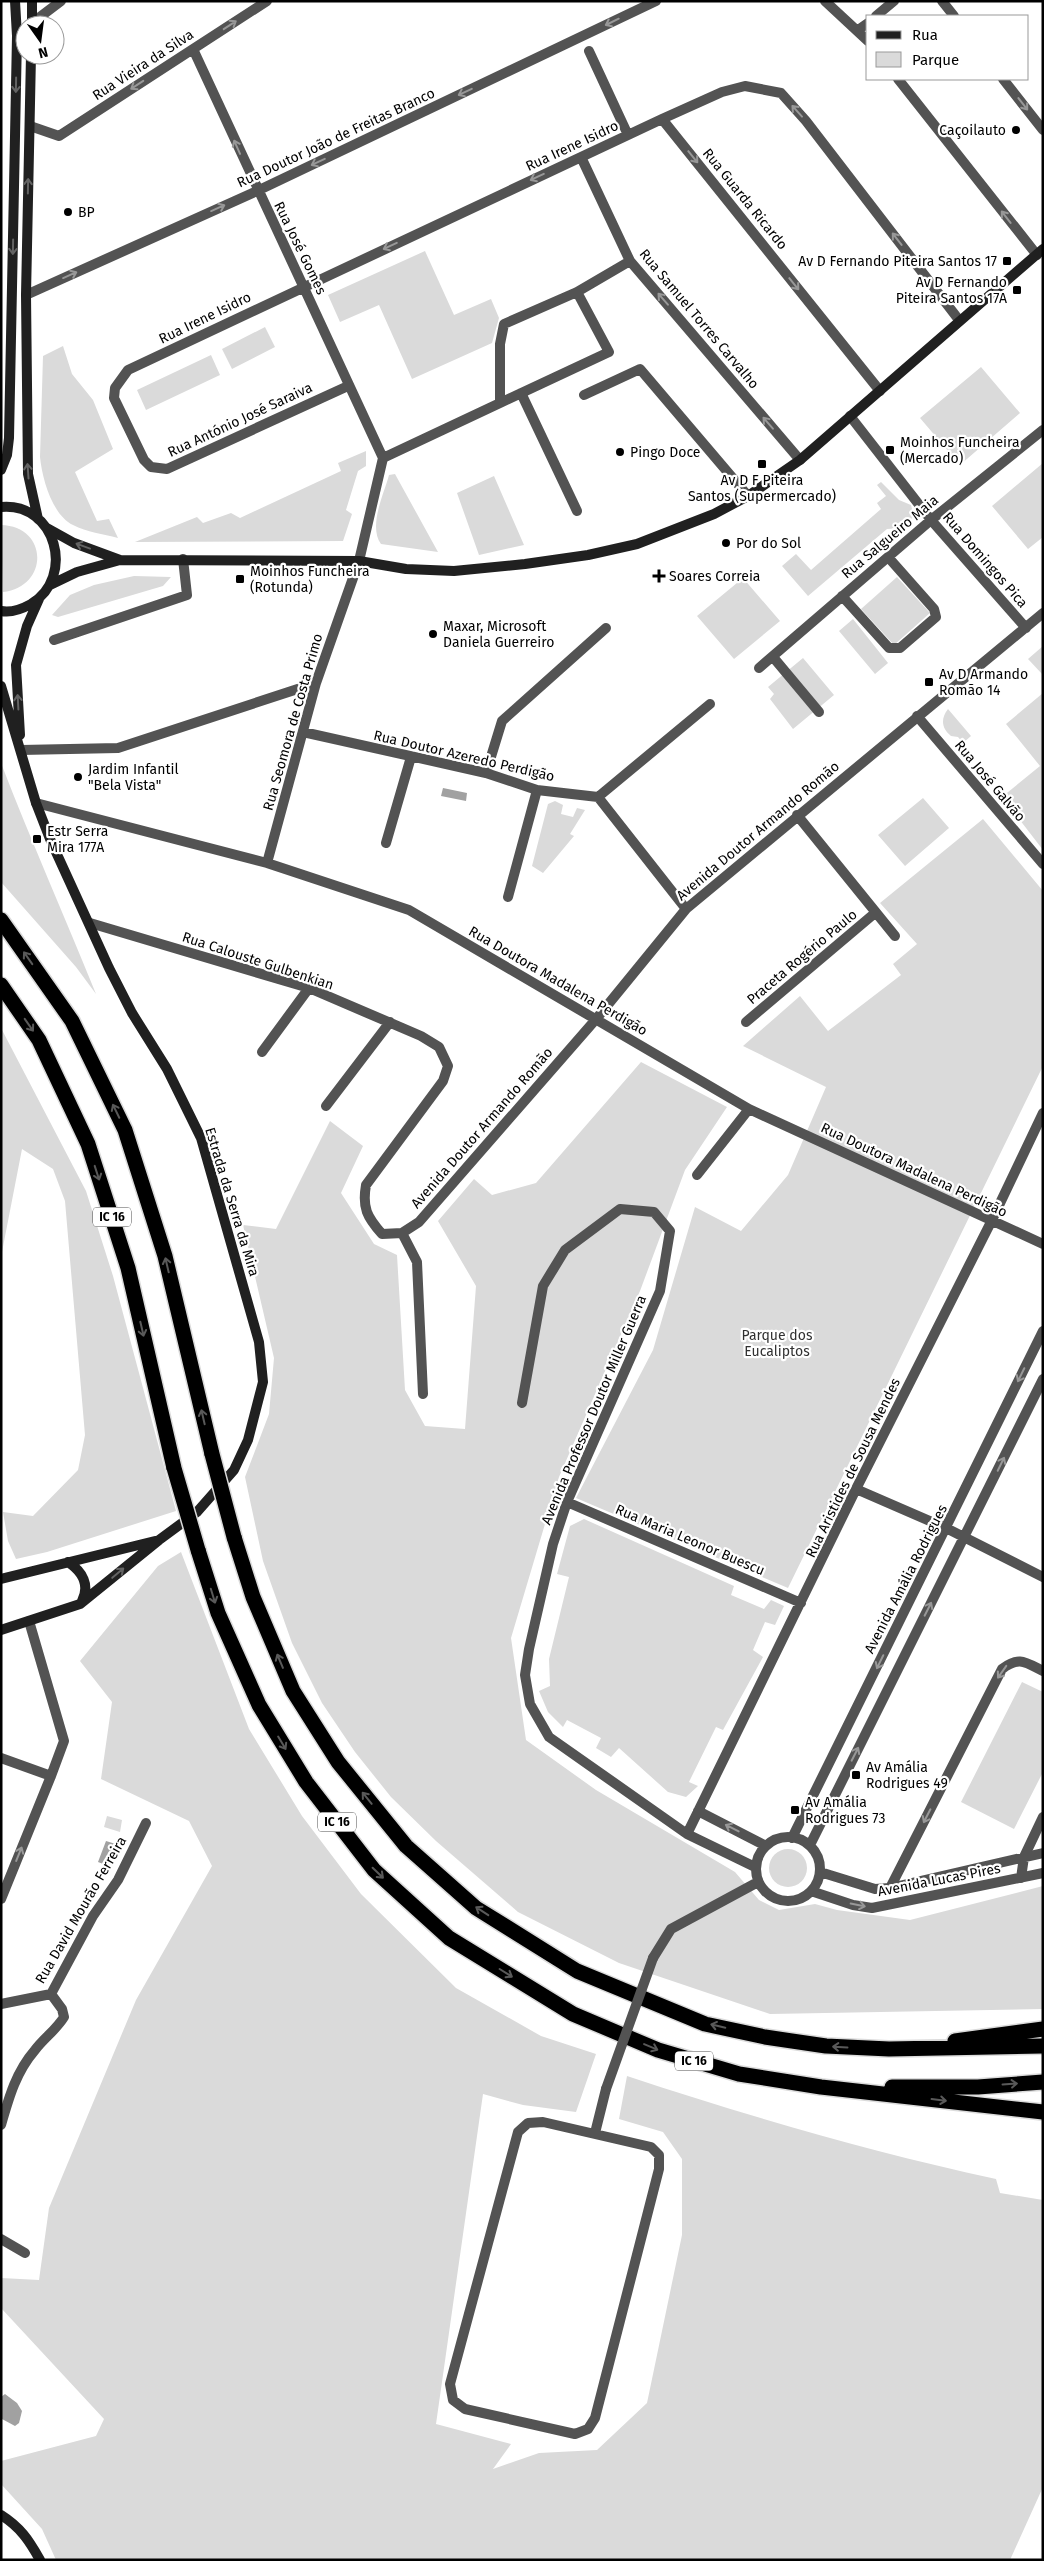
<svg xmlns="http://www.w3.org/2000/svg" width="1044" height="2561" viewBox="0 0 1044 2561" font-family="'Fira Sans',sans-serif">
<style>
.green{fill:#dadada}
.water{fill:#a1a1a1}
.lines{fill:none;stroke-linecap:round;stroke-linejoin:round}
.highway-casing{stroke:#dbdbdb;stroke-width:18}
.street{stroke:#535353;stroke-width:10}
.secondary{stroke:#202020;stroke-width:10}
.highway{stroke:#000;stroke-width:15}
.highway-bridge-casing{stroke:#dbdbdb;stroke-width:18;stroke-linecap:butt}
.street-bridge{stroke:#535353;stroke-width:10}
.highway-bridge{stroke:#000;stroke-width:15}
.oneway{stroke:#989898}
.oneway2{stroke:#636363}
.oneway3{stroke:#595959}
.poi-dot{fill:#000;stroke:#fff;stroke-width:2}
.labels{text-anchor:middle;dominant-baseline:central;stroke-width:4.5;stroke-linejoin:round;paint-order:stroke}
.shield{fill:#fff;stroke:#4c4c4c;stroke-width:1}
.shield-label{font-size:12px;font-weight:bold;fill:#000}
.street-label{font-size:14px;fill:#000;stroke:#fff}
.poi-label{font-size:14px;fill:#000;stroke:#fff;text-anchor:start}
.park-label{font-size:14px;fill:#313131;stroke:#fff}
</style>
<rect width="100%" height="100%" fill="#fff"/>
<path class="green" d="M425 251 454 315 491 299 499 318 492 343 412 379 379 305 340 322 328 295Z
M265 327 275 347 232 369 222 349Z
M63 346 72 374 93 400 113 449 75 472 97 521 109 519 118 538C103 534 87 532 73 525 52 515 42 478 40 457L43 356Z
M211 355 220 375 146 410 137 390Z
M981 367 1020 413 960 465 920 418Z
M366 451V466L358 471 346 510 352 514 343 541 135 542 197 517 203 523 231 513 240 518 341 471 338 463Z
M1043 463V537L1028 549 992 506Z
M395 474 438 552 381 544C368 526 384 494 389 475Z
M494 476 524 545 479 555 457 493Z
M881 482 899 500 911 505 913 513 910 525 904 528 887 529 808 596 782 566 796 554 811 570 881 509 877 503 886 496 877 485Z
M1 525C48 526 50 586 3 592Z
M134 576 171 577 163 586 58 617 52 615 70 595 94 585Z
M897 577 930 613 894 645 861 609Z
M743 578 780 621 734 659 697 616Z
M853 619 888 663 875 674 839 631Z
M1043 646V675L1028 659Z
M803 658 834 695 793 729 770 699 774 694 768 687Z
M1043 693V850L1002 797 1040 766 1006 724Z
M948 709 971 736 963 743 958 737 951 736C942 729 940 719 948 709Z
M1 763C31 841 65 917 96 994L76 967 1 882Z
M923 798 949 828 905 866 878 835Z
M555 801 563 805 561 814 573 817 577 808 585 810 570 834 574 836 543 873 532 866 548 804Z
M983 819 1043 891V1066L788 1588 576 1498 653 1350 695 1207 741 1231 788 1175 826 1087 743 1046 800 996 828 1031 901 975 893 964 917 944 880 903Z
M1 1028 86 1191 113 1276 176 1511 47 1552 16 1559 8 1541 3 1512 33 1516 78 1470 85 1435 65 1201 53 1169 22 1149 1 1257Z
M641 1062 727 1107 685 1170 640 1291 559 1477 511 1638 526 1740 596 1790 735 1872 759 1900 779 1910 815 1904 837 1910 910 1920 1043 1886V2009L770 2014 619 1963 518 1912 436 1841 391 1797 355 1752 322 1703 292 1643 263 1561 245 1477 269 1414 274 1358 243 1225 276 1229 330 1121 363 1146 341 1193 374 1244 397 1255 405 1390 425 1426 465 1429 476 1286 438 1221 474 1179 492 1195 536 1183Z
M584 1519 734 1586 731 1595 764 1609 771 1600 784 1606 775 1625 765 1622 753 1650 763 1657 723 1730 716 1727 689 1782 698 1786 686 1797 668 1792 619 1748 611 1757 596 1748 601 1738 567 1720 563 1727 548 1712 539 1691 550 1686 549 1659 569 1577 557 1574 570 1526Z
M181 1552 249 1729 302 1816 361 1894 456 1988 541 2036 596 2054 576 2112 523 2105 483 2094 436 2424 511 2444 493 2469 539 2453 597 2450 647 2403 682 2235V2159L663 2132 619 2119 627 2076C748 2116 871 2152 996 2179L1000 2193 1043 2200V2487L1010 2560H56L42 2529 1 2484V2461L96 2436 104 2419 1 2308V2278L39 2280 49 2208 136 2000 212 1866 189 1821 101 1779 112 1702 80 1661 158 1566Z
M1022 1682 1043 1692V1772L1014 1829 961 1802Z
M107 1816 122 1820 120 1832 104 1827Z
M769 1868a19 19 0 1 1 38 0a19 19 0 1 1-38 0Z"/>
<path class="water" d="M443 788 467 793 466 801 441 796Z
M106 1841 119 1845 111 1867 98 1862Z
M5 2394 17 2403 22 2411 19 2423 15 2426 2 2419 1 2397Z"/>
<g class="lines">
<g class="highway-casing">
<path id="highway" d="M1 920 72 1021 125 1130 165 1256 212 1454
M1 985 39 1040 88 1144 128 1268 174 1468
M234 1537 253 1597 293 1691 338 1762 406 1846 476 1908 577 1971 705 2024 765 2037 826 2046 889 2049 1043 2046
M198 1550 218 1613 259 1705 306 1782 374 1870 449 1938 573 2014 658 2050 739 2074 821 2087 1043 2112
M955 2041 1043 2029
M892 2087H978L1043 2082"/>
</g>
<path class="street" d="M825 1 868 41
M942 1 954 16
M876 16 894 1
M32 23 61 1
M858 30 868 23
M193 49 383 458
M589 51 628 135
M898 79 1037 255
M1003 79 1043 130
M662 119 880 391
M30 126 59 136 267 1
M581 157 630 261 800 460
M577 292 609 352 500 403V344L504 324 577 292 630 261
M26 295 257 191 656 1
M348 386 167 469 151 467 144 460 114 398 115 388 128 370 662 119 722 92 745 86 781 93 806 121 959 320
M521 393 577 511
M584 395 640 369 748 496
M850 416 931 520 1026 628
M842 596 889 648H900L936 617 934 609 888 557
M54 640 187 595 183 559
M773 657 819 712
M759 668 931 520 1043 430
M917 716 1043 864
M303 732 486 773 537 790 598 797 686 909
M21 750 118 748 316 683
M486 773 502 721 606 628
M598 797 710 704
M36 803 267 863 409 910 749 1109 1043 1244
M797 815 895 936
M386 843 411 757
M267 863 316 683 359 561 383 458 500 403
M508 897 537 790
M90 923 309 988 421 1036 439 1047 448 1066 443 1081 366 1185C362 1208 367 1217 382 1234L402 1233
M746 1022 875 913
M262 1052 309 988
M326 1106 390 1022
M697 1175 749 1109
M402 1233 419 1222 597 1018 686 909 1043 613
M402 1233 417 1262 423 1394
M522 1403 543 1286 565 1250 620 1209 654 1212 670 1231 660 1291 567 1502 553 1544 529 1649 525 1675 530 1704 549 1737 687 1834 755 1867
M856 1489 946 1528 1043 1577
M567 1502 801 1603
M29 1621 64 1741 51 1776
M1 1758 51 1776 1 1899
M698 1811 766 1846
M687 1834 856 1489 992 1220 1043 1113
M756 1869a32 32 0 1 1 64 0a32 32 0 1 1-64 0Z
M792 1838 1043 1331
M810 1845 1043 1379
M820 1872 875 1889 890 1888 1043 1853
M1021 1878 1024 1857 1043 1817
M890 1888 1002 1669C1019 1656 1025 1662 1043 1671
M811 1891 853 1905 872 1908 1043 1873
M653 1958 671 1929 758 1882
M1 2004 51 1994 93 1916 118 1880 146 1823
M543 2122 651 2147 659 2155V2169L595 2418 588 2429 575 2434 465 2409 453 2400 450 2384 518 2132 528 2123Z
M1 2125C9 2097 16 2072 35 2050 44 2038 56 2030 64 2017L62 2009 51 1994
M595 2133 606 2089
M1 2239 25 2253"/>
<path class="secondary" d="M32 1V25
M31 55 26 295 28 474 38 519
M1 470 7 455 9 438 17 36 15 1
M1 507C56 502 76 577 31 604 22 609 11 613 1 611
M47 528 74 543 120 560
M50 585 77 572 120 560 359 561 406 569 454 571 525 564 588 555 637 544 714 514 748 496 800 460 1043 249
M1 686 36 803 50 839 109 968 132 1013 167 1069 201 1138 259 1342 263 1382 248 1440 234 1470 197 1512 159 1540 80 1604 1 1630
M20 735 16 665 27 626 39 599
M68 1562C83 1572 90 1585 82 1601
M1 1579 155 1541
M1 2515C20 2527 29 2540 40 2560"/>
<use href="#highway" class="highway"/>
<g class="highway-bridge-casing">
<path id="highway-bridge" d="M212 1454 234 1537
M174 1468 198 1550"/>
</g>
<path class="street-bridge" d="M606 2089 653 1958"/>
<use href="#highway-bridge" class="highway-bridge"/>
</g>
<defs><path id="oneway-shaft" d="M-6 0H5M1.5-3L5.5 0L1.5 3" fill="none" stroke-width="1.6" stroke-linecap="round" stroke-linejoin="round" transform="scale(1.25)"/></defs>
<g class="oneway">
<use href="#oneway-shaft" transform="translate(612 22) rotate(154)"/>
<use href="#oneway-shaft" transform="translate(230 25) rotate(-33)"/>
<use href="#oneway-shaft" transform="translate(137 85) rotate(147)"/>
<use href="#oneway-shaft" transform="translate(465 92) rotate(155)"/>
<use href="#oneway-shaft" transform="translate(1023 104) rotate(52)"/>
<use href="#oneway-shaft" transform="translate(797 111) rotate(-132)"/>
<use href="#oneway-shaft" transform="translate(237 147) rotate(-114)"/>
<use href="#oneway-shaft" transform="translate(693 157) rotate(51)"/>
<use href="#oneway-shaft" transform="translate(318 162) rotate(155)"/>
<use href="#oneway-shaft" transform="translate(537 177) rotate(155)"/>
<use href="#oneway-shaft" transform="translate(218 208) rotate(-24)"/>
<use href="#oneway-shaft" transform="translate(1006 217) rotate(-128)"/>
<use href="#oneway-shaft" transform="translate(897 239) rotate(-128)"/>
<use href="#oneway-shaft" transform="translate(390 246) rotate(155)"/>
<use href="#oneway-shaft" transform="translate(70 275) rotate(-24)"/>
<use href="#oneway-shaft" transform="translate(794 284) rotate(51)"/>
<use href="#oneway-shaft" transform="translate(663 299) rotate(-131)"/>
<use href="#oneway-shaft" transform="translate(768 423) rotate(-131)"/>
<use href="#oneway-shaft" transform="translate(1021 1375) rotate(116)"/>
<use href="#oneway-shaft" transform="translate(1001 1464) rotate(-64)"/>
<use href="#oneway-shaft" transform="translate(928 1609) rotate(-63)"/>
<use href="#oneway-shaft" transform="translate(880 1662) rotate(116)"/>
<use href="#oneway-shaft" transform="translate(1002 1672) rotate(125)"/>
<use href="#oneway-shaft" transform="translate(855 1754) rotate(-63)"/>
<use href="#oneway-shaft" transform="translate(927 1816) rotate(117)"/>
<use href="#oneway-shaft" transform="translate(732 1828) rotate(-153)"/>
<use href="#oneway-shaft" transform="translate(19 1854) rotate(-68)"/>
<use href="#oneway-shaft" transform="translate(858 1905) rotate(11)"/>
</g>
<g class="oneway2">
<use href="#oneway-shaft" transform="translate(16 85) rotate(91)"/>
<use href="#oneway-shaft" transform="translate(28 186) rotate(-89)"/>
<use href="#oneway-shaft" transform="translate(13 247) rotate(91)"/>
<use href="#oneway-shaft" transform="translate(28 471) rotate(-94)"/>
<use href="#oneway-shaft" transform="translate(83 546) rotate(-160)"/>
<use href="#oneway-shaft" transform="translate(18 702) rotate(-93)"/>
<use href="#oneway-shaft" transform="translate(118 1573) rotate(-40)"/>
</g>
<g class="oneway3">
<use href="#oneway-shaft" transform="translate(28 958) rotate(-125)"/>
<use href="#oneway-shaft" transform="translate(29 1025) rotate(55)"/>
<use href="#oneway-shaft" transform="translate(116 1111) rotate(-116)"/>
<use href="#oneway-shaft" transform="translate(97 1173) rotate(72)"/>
<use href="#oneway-shaft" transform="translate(167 1265) rotate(-103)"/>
<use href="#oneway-shaft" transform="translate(142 1329) rotate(77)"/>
<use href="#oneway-shaft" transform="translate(203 1417) rotate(-103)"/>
<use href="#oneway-shaft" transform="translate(213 1596) rotate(73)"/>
<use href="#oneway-shaft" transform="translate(280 1661) rotate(-113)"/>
<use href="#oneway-shaft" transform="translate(282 1743) rotate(59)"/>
<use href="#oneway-shaft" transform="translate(367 1798) rotate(-129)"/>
<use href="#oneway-shaft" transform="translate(378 1873) rotate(44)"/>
<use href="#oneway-shaft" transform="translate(482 1911) rotate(-147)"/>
<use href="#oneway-shaft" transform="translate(506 1973) rotate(32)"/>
<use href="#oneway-shaft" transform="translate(718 2026) rotate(-167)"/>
<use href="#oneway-shaft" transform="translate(651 2047) rotate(23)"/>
<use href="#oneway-shaft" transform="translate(840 2047) rotate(-177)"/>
<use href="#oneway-shaft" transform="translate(1010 2084) rotate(-4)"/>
<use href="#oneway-shaft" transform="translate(939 2100) rotate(7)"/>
</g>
<g class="poi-dot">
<circle cx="1016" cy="130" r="5"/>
<circle cx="68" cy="212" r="5"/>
<rect x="1002" y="256" width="10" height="10" rx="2.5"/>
<rect x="1012" y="285" width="10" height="10" rx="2.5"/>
<rect x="885" y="445" width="10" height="10" rx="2.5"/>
<circle cx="620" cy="452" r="5"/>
<rect x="757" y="459" width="10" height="10" rx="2.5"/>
<circle cx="726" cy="543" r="5"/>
<path d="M656.5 568.5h5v5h5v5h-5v5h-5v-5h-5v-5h5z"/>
<rect x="235" y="574" width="10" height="10" rx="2.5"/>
<circle cx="433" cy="634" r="5"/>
<rect x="924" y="677" width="10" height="10" rx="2.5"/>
<circle cx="78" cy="777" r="5"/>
<rect x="32" y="834" width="10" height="10" rx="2.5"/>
<rect x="851" y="1770" width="10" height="10" rx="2.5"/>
<rect x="790" y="1805" width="10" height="10" rx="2.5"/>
</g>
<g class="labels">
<g class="shield">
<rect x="93" y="1207.5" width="38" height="19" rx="4"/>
<rect x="318" y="1812.5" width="38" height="19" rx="4"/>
<rect x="675" y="2051.5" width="38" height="19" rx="4"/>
</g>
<g class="shield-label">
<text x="112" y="1217">IC 16</text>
<text x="337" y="1822">IC 16</text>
<text x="694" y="2061">IC 16</text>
</g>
<g class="street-label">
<text transform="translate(143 65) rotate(-33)">Rua Vieira da Silva</text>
<text transform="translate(336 138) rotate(-25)">Rua Doutor João de Freitas Branco</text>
<text transform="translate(572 146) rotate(-25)">Rua Irene Isidro</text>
<text transform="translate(745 199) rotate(51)">Rua Guarda Ricardo</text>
<text transform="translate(300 248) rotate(64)">Rua José Gomes</text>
<text transform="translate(205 318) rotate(-26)">Rua Irene Isidro</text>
<text transform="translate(699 319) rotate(50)">Rua Samuel Torres Carvalho</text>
<text transform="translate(240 420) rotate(-25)">Rua António José Saraiva</text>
<text transform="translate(890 537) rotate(-40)">Rua Salgueiro Maia</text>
<text transform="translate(985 560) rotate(49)">Rua Domingos Pica</text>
<text transform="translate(293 722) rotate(-74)">Rua Seomora de Costa Primo</text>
<text transform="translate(464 756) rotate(13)">Rua Doutor Azeredo Perdigão</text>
<text transform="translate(990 781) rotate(50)">Rua José Galvão</text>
<text transform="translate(758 831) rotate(-40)">Avenida Doutor Armando Romão</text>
<text transform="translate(802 957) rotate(-40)">Praceta Rogério Paulo</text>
<text transform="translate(258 961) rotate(18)">Rua Calouste Gulbenkian</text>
<text transform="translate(558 981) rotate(30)">Rua Doutora Madalena Perdigão</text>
<text transform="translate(482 1128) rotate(-49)">Avenida Doutor Armando Romão</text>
<text transform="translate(914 1170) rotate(25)">Rua Doutora Madalena Perdigão</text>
<text transform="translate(232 1202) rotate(73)">Estrada da Serra da Mira</text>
<text transform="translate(594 1410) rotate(-67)">Avenida Professor Doutor Miller Guerra</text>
<text transform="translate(853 1468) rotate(-64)">Rua Aristides de Sousa Mendes</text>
<text transform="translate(690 1540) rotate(23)">Rua Maria Leonor Buescu</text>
<text transform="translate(906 1579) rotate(-63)">Avenida Amália Rodrigues</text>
<text transform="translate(939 1880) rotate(-11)">Avenida Lucas Pires</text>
<text transform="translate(81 1910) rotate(-60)">Rua David Mourão Ferreira</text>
</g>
<g class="poi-label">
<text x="1006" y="130" text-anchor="end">Caçoilauto</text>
<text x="78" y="212">BP</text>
<text x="997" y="261" text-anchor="end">Av D Fernando Piteira Santos 17</text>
<text x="1007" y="282" text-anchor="end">Av D Fernando<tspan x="1007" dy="16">Piteira Santos 17A</tspan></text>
<text x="900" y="442">Moinhos Funcheira<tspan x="900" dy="16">(Mercado)</tspan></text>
<text x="630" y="452">Pingo Doce</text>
<text x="762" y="480" text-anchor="middle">Av D F Piteira<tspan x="762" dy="16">Santos (Supermercado)</tspan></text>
<text x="736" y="543">Por do Sol</text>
<text x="250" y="571">Moinhos Funcheira<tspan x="250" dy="16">(Rotunda)</tspan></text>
<text x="669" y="576">Soares Correia</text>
<text x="443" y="626">Maxar, Microsoft<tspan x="443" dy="16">Daniela Guerreiro</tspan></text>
<text x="939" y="674">Av D Armando<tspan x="939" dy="16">Romão 14</tspan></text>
<text x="88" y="769">Jardim Infantil<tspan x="88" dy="16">"Bela Vista"</tspan></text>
<text x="47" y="831">Estr Serra<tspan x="47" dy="16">Mira 177A</tspan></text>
<text x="866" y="1767">Av Amália<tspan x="866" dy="16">Rodrigues 49</tspan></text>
<text x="805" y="1802">Av Amália<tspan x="805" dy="16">Rodrigues 73</tspan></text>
</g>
<g class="park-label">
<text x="777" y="1335">Parque dos<tspan x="777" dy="16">Eucaliptos</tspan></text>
</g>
</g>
<rect width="1044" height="2561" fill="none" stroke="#000000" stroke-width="5"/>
<rect x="866" y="15" width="162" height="65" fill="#ffffff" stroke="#999999"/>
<rect x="876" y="31" width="25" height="8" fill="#202020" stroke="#999999"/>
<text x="912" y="40" font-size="15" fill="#000000">Rua</text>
<rect x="876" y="52" width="25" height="15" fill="#dadada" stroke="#999999"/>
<text x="912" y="65" font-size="15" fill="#000000">Parque</text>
<g transform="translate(40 40) rotate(166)"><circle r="24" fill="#ffffff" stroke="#999999"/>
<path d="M0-4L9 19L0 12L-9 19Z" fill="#000000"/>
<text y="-8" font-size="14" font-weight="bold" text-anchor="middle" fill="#000000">N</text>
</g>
</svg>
